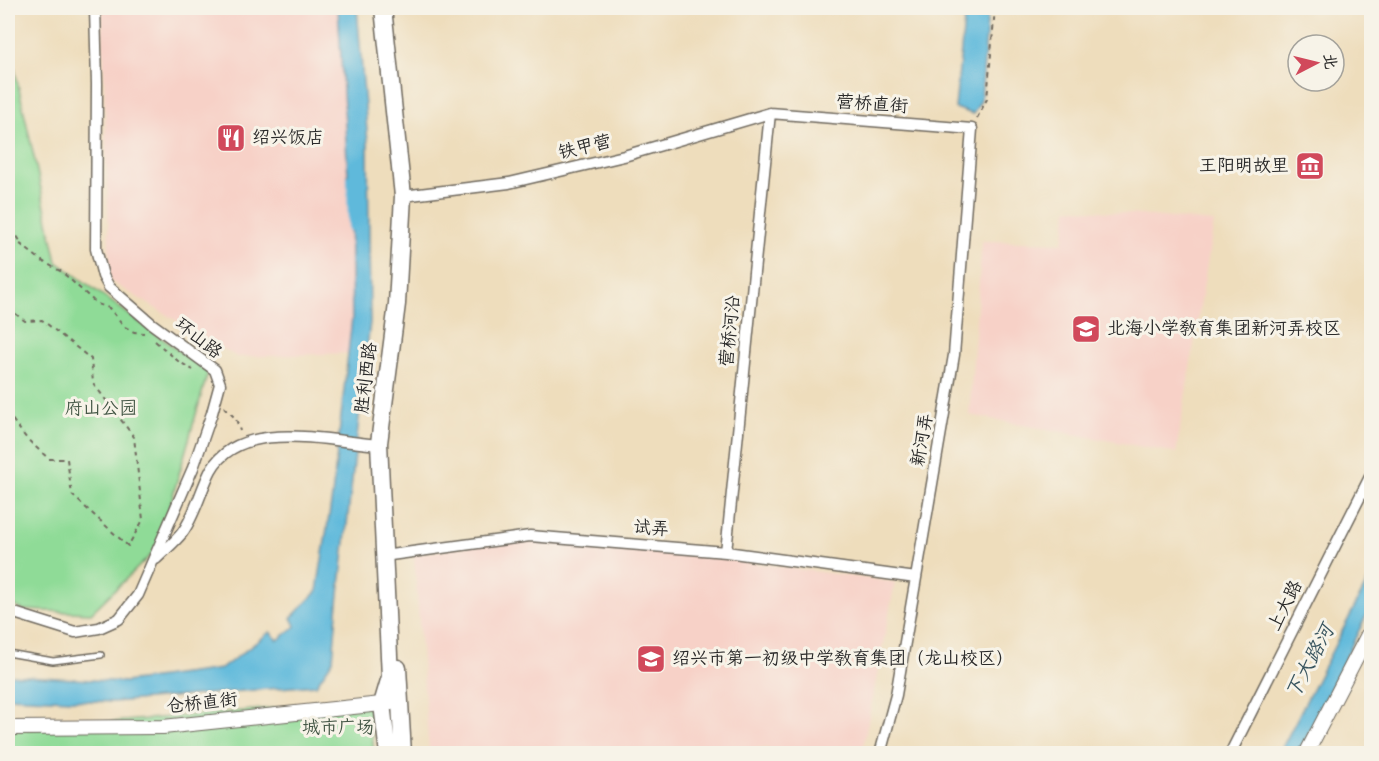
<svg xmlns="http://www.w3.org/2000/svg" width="1379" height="761" viewBox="0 0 1379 761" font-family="Kalam,'LXGW WenKai TC',sans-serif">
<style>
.built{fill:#f7d1c7}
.green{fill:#8fdb97;stroke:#5d8361;stroke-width:1.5}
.water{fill:#5eb9db;stroke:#447283;stroke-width:1.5}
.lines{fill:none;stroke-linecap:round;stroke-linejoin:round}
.stream{stroke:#5eb9db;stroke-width:4}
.service-casing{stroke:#6f695e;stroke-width:8}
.minor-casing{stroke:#6f695e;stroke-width:13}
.tertiary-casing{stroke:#6f695e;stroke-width:16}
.secondary-casing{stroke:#6f695e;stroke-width:19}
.path{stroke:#6f695e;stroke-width:2;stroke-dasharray:4.5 4.5;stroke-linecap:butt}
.service{stroke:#fff;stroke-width:5}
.minor{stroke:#fff;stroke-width:10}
.tertiary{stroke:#fff;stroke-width:14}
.secondary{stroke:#fff;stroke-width:16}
.labels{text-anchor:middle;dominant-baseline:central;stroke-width:6;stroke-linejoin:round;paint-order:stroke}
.street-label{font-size:18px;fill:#2b2b2b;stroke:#f7f3e8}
.poi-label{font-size:18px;fill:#2b2b2b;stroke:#f7f3e8;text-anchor:start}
.park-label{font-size:18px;fill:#445746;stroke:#f7f3e8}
.water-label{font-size:20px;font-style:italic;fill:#3a5660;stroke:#f7f3e8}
</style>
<rect width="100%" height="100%" fill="#f7f3e8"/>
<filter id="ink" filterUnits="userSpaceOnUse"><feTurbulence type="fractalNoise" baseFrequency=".0167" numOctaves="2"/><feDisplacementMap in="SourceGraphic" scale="12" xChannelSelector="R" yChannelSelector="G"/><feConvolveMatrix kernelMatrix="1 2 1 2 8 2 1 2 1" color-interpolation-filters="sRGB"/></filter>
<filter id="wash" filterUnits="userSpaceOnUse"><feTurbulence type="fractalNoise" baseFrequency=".008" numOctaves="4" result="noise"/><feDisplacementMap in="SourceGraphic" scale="24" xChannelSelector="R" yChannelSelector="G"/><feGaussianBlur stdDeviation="1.35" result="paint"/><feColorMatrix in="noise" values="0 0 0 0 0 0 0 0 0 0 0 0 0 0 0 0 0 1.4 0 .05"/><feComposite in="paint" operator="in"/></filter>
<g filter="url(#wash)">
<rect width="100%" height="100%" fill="#eeddbc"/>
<path class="built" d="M102 8H348L352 353 237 357 110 281Z
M1068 208 1214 222 1176 453 969 415 982 241 1063 243Z
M530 536 723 559 895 582 862 753H769L767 747 721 754 429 753 414 555Z"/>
<path class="green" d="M8 39 57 262 208 372 158 548 91 613 23 610 8 603Z
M369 700 374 753 8 754V731Z"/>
<path class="water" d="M338 8H357L368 143 370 322 337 612 333 660 316 685 113 702 8 697V675L125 682 221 669 270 632 278 640 296 626 291 618 317 591 332 497 352 318 350 209Z
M963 8H988L981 100 973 114 955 108 964 21Z
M1371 575V606L1299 753 1279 754Z"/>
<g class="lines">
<path class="stream" d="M349 177 350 229"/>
</g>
</g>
<g filter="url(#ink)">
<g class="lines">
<g class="service-casing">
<path id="service" d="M8 653 53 661 101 655"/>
</g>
<g class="minor-casing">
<path id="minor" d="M403 196 509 183 624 156 770 113 972 129 954 355 896 695 880 754
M726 552 770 113
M383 556 530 536 726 552 916 578
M156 559C165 550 175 542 182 533 195 516 201 489 211 470 241 417 331 442 379 445
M8 611 75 632 99 628 119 619 138 595 193 468 212 413 220 384 215 370 152 324 109 287 103 276 96 249 97 84 95 8
M1230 754 1372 473"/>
</g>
<g class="tertiary-casing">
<path id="tertiary" d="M8 728 163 727 391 703
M1306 754 1372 627"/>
</g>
<g class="secondary-casing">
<path id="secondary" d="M383 8 403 196 397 304 379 443 390 677 382 704 388 754
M398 668 403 754"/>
</g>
<path class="path" d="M977 118 987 99 995 8
M8 221 20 241 19 243 42 261 62 272 97 304 109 308 125 327 134 332 144 333
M8 308 25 321 42 320 91 359 93 383 134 437 143 520 128 546 72 495 67 459H49L27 439 8 414
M155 341 178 361 193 370
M224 407 236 419 240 431"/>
<use href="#service" class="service"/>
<use href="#minor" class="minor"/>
<use href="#tertiary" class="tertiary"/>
<use href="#secondary" class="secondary"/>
</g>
</g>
<defs>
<g id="restaurant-square" transform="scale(1.5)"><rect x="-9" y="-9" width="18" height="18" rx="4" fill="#d1495b" stroke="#f7f3e8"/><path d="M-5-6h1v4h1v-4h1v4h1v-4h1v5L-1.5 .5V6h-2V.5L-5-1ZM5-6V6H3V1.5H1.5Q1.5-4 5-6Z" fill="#fff"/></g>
<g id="museum-square" transform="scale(1.5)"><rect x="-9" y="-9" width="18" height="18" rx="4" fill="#d1495b" stroke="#f7f3e8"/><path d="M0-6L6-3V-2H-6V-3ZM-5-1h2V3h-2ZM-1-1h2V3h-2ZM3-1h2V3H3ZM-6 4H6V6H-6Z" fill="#fff"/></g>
<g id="school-square" transform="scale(1.5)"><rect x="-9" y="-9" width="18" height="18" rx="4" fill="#d1495b" stroke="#f7f3e8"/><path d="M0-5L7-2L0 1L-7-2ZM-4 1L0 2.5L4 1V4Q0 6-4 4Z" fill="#fff"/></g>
</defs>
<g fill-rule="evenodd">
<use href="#restaurant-square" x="231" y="138"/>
<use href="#museum-square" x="1310" y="166"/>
<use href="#school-square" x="1086" y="329"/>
<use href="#school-square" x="651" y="659"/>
</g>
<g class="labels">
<g class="street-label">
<text transform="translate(872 105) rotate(4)">营桥直街</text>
<text transform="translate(585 148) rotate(-13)">铁甲营</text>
<text transform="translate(731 331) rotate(-84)">营桥河沿</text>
<text transform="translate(198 339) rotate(38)">环山路</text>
<text transform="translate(367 378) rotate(-83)">胜利西路</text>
<text transform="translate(923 440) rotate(-80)">新河弄</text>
<text transform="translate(651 529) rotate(5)">试弄</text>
<text transform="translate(1286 606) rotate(-63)">上大路</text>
<text transform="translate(202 704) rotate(-6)">仓桥直街</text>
</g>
<g class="poi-label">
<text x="252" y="138">绍兴饭店</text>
<text x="1289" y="166" text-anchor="end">王阳明故里</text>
<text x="1107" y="329">北海小学教育集团新河弄校区</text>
<text x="672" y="659">绍兴市第一初级中学教育集团（龙山校区）</text>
</g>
<g class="park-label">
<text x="101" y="409">府山公园</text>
<text x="338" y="728">城市广场</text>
</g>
<g class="water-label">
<text transform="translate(1311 662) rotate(-62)">下大路河</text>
</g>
</g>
<rect width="1379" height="761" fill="none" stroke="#f7f3e8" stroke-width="30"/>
<g transform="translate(1316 63) rotate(83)"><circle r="28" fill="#f7f3e8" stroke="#a5a39c" stroke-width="1.5"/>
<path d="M0-4.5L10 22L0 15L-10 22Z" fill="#d1495b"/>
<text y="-9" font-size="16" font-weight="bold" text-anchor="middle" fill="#2b2b2b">北</text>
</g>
</svg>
